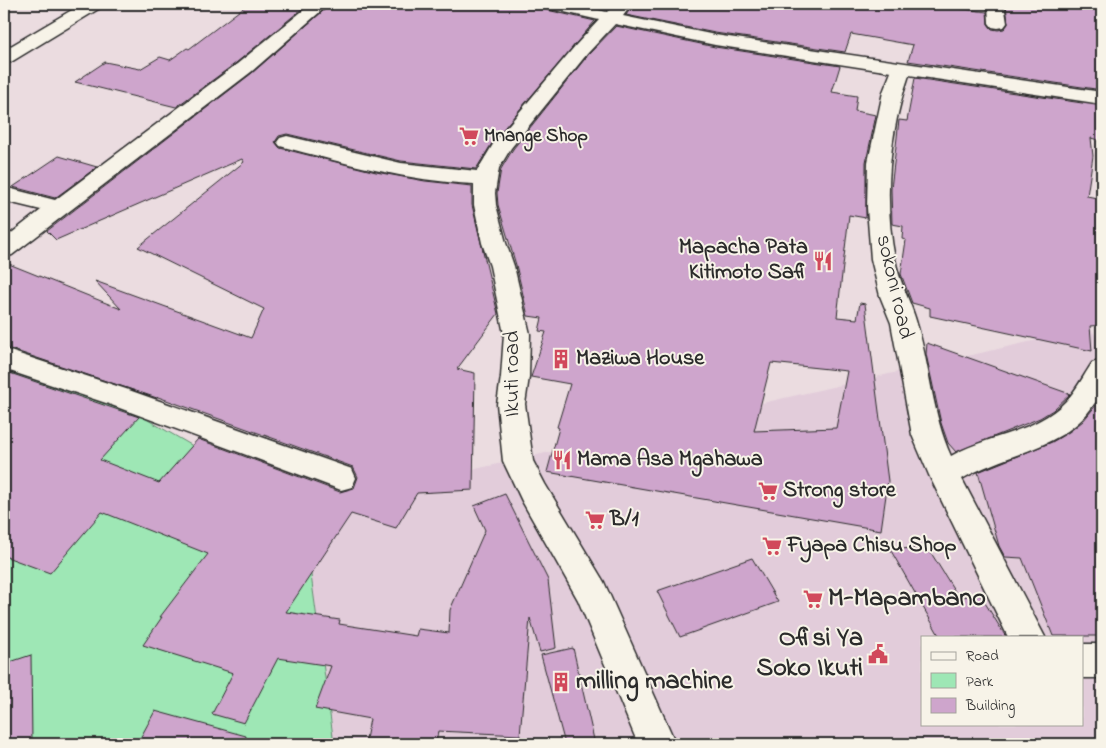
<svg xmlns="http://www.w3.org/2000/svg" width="1106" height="748" font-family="'Indie Flower',sans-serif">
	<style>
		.built { fill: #e2ccda; fill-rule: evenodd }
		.green { fill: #9ee7b5; stroke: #648970 }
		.building { fill: #cea5cc; stroke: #2b2b2b; fill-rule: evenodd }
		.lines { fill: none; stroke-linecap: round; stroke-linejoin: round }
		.minor-casing { stroke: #2b2b2b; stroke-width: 3 }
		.minor { fill: #f7f3e8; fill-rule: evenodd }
		.labels { text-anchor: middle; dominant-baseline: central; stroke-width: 4; stroke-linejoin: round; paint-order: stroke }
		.far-poi-label { font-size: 19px; font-weight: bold; fill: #2b2b2b; stroke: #f7f3e8; text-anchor: start }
		.poi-label { font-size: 22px; font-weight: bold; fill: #2b2b2b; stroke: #f7f3e8; text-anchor: start }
		.street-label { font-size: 22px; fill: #2b2b2b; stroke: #f7f3e8 }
		.near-poi-label { font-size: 26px; font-weight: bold; fill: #2b2b2b; stroke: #f7f3e8; text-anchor: start }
	</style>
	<rect width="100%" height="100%" fill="#ebdce0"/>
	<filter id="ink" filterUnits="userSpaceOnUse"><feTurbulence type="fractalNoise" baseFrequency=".02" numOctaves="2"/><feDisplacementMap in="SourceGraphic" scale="10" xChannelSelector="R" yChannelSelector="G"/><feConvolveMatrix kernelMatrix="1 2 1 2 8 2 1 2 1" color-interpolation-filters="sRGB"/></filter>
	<g filter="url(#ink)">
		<!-- built -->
		<path class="built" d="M 1089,328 L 1102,341 L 1102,744 L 334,744 L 302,509 ZM 922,637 L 1082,637 L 1082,724 L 922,724 Z"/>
		<!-- green -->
		<path class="green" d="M 4,337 L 302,509 L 334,744 L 4,744 Z"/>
		<!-- building -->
		<path class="building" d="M 248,4 L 308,4 L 236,63 L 176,107 L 75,82 L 105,62 L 140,69 L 160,57 L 170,60 L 187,48 L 189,49 Z
			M 331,4 L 543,4 L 547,10 L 595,21 L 494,140 L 476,169 L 401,161 L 287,134 L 279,136 L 275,142 L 280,148 L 376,172 L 425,181 L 472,186 L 472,205 L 498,314 L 457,369 L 475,373 L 473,490 L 417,493 L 396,528 L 351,514 L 286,612 L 340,620 L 339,624 L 416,636 L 418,629 L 449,633 L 450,610 L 485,530 L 474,506 L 505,494 L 548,580 L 556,648 L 540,652 L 530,618 L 520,735 L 438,731 L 436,744 L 365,744 L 370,719 L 315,709 L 331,666 L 278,658 L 244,723 L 212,714 L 233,673 L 143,645 L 162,617 L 160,617 L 208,554 L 102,512 L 50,573 L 4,556 L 4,371 L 139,417 L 100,460 L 159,483 L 198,439 L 340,492 L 354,488 L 358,477 L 353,467 L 158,397 L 157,398 L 4,347 L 4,262 L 121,309 L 95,281 L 251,338 L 264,309 L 138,247 L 244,162 L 242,159 L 56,240 L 47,231 L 252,73 Z
			M 634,4 L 948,4 L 948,7 L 987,12 L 988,24 L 992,29 L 998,30 L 1004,29 L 1008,24 L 1006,4 L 1102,4 L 1099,42 L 1102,90 L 908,61 L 913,45 L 851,34 L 845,52 L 715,33 L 626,15 Z
			M 616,26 L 715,47 L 840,66 L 832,92 L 857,96 L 855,111 L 876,115 L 866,162 L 866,218 L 849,215 L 837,317 L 857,319 L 860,303 L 865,304 L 888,481 L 881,530 L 547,472 L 559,428 L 557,427 L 570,384 L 531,377 L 546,332 L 539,331 L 542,318 L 528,316 L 516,265 L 498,205 L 497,193 L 501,169 L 513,149 L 588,55 ZM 771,363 L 847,371 L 836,428 L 754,431 Z
			M 915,78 L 1102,106 L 1102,141 L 1091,138 L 1093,156 L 1087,196 L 1102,199 L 1102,325 L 1090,326 L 1092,351 L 930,316 L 930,308 L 912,303 L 901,274 L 906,240 L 902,239 L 903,226 L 892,224 L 891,189 L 899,120 L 907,121 Z
			M 59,156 L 97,167 L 55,198 L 13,187 Z
			M 927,343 L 1070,394 L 1053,410 L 1040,418 L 956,452 L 948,443 L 941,423 L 926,354 Z
			M 1097,404 L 1102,406 L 1102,636 L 1053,636 L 1022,558 L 1005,557 L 999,546 L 978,472 L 1052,442 L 1069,432 L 1083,421 Z
			M 928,548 L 959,598 L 979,593 L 1006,637 L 940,637 L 890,549 Z
			M 752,558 L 778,602 L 680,637 L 657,591 Z
			M 573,648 L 595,744 L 565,744 L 541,655 Z
			M 31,655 L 32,744 L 4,744 L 4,664 Z
			M 155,711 L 246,736 L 245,744 L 137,744 Z"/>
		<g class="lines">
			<defs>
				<path id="minor" d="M 82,4 L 102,4 L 100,8 L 11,62 L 4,63 L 4,50 Z
					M 311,4 L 329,4 L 251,72 L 12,255 L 4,257 L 4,239 L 41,210 L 4,201 L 4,187 L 55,200 L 237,64 Z
					M 545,4 L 573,4 L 607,12 L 615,4 L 632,4 L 623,16 L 715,35 L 1102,92 L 1102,104 L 909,75 C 889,132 883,199 895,259 C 899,282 911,302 917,324 C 930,367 932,414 951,456 C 987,435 1036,433 1066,401 C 1076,391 1084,375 1092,363 L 1102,360 C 1102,370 1105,382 1102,391 C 1101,396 1097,401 1094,404 C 1066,449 1004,453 962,479 L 1045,637 L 1008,637 L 929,475 L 912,435 L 891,323 L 880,296 L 871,259 L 867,208 L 868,162 L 883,92 L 891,72 L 715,45 L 615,24 L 587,54 L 511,148 L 499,168 L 495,193 L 496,205 L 506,243 L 514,266 L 530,334 L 529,377 L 525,404 L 533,461 L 545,484 L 604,582 L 676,744 L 638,744 L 578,600 L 522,501 L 503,461 L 497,404 L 501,377 L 504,334 L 490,266 L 482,243 L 474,205 L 474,184 C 408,181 344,163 280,146 L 277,142 L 280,138 L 287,136 L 401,163 L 477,171 L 495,141 L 575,46 L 599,20 L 547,8 Z
					M 988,4 L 1004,4 L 1007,23 L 1004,27 L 998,28 L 992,27 L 989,23 Z
					M 4,349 L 126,389 L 352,469 L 356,478 L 352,487 L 341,490 L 106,403 L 4,369 Z
					M 1082,644 L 1102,644 L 1102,678 L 1082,678 Z"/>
			</defs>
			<!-- minor casing -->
			<use href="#minor" class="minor-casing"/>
			<!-- minor -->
			<use href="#minor" class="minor"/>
		</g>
	</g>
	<!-- icons -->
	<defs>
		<symbol id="supermarket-bare" viewBox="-9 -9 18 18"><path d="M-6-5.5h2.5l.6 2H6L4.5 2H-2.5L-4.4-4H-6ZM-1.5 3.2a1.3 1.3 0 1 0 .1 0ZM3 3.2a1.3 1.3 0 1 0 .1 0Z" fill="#d1495b" stroke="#f7f3e8" stroke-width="2.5" paint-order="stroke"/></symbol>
		<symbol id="restaurant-bare" viewBox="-9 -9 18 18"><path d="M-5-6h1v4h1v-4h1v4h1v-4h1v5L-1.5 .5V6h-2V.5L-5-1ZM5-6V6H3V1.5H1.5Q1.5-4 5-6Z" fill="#d1495b" stroke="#f7f3e8" stroke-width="2.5" paint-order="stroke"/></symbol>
		<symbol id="building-bare" viewBox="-9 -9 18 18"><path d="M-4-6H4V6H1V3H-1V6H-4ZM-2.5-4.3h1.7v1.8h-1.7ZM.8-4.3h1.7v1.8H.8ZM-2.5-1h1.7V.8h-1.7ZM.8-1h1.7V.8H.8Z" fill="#d1495b" stroke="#f7f3e8" stroke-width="2.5" paint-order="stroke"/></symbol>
		<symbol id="civic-bare" viewBox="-9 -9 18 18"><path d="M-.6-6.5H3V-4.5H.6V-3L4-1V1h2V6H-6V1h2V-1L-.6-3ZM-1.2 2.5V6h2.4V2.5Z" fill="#d1495b" stroke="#f7f3e8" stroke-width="2.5" paint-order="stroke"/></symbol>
	</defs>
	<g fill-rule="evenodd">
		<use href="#supermarket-bare" x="455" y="122" width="28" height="28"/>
		<use href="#restaurant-bare" x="809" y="247" width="28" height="28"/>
		<use href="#building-bare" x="547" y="345" width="28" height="28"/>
		<use href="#restaurant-bare" x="548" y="446" width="28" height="28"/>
		<use href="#supermarket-bare" x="754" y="477" width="28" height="28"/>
		<use href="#supermarket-bare" x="581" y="506" width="28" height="28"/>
		<use href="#supermarket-bare" x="758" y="532" width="28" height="28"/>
		<use href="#supermarket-bare" x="799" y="585" width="28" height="28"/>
		<use href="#civic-bare" x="864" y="640" width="28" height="28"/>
		<use href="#building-bare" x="547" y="668" width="28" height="28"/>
	</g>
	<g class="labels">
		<!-- far-poi labels -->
		<g class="far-poi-label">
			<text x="484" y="136">Mnange Shop</text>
		</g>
		<!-- poi labels -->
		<g class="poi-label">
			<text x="808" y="248" text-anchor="end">Mapacha Pata<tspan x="808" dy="25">Kitimoto Safi</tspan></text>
			<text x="576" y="359">Maziwa House</text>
			<text x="577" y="460">Mama Asa Mgahawa</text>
			<text x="783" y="491">Strong store</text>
			<text x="610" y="520">B/1</text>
			<text x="787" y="546">Fyapa Chisu Shop</text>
		</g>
		<!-- street labels -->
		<g class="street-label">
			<text transform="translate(894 287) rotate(77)">sokoni road</text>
			<text transform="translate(513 374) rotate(-90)">Ikuti road</text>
		</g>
		<!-- near-poi labels -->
		<g class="near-poi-label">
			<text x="828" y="599">M-Mapambano</text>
			<text x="863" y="639" text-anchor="end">Ofisi Ya<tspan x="863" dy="30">Soko Ikuti</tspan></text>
			<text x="576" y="682">milling machine</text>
		</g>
	</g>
	<!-- margin -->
	<rect width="1106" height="748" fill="none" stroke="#f7f3e8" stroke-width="20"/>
	<rect x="10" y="10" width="1086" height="728" fill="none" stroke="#2b2b2b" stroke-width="2" filter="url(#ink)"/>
	<!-- legend -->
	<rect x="921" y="636" width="162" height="90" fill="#f7f3e8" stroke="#a5a39c"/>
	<rect x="931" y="652" width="25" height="8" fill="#f7f3e8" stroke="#a5a39c"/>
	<text x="966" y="660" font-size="15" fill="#2b2b2b">Road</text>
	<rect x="931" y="673" width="25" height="15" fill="#9ee7b5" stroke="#a5a39c"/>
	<text x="966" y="686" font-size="15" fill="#2b2b2b">Park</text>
	<rect x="931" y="698" width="25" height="15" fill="#cea5cc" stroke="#a5a39c"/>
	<text x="966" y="710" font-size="15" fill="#2b2b2b">Building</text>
</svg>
